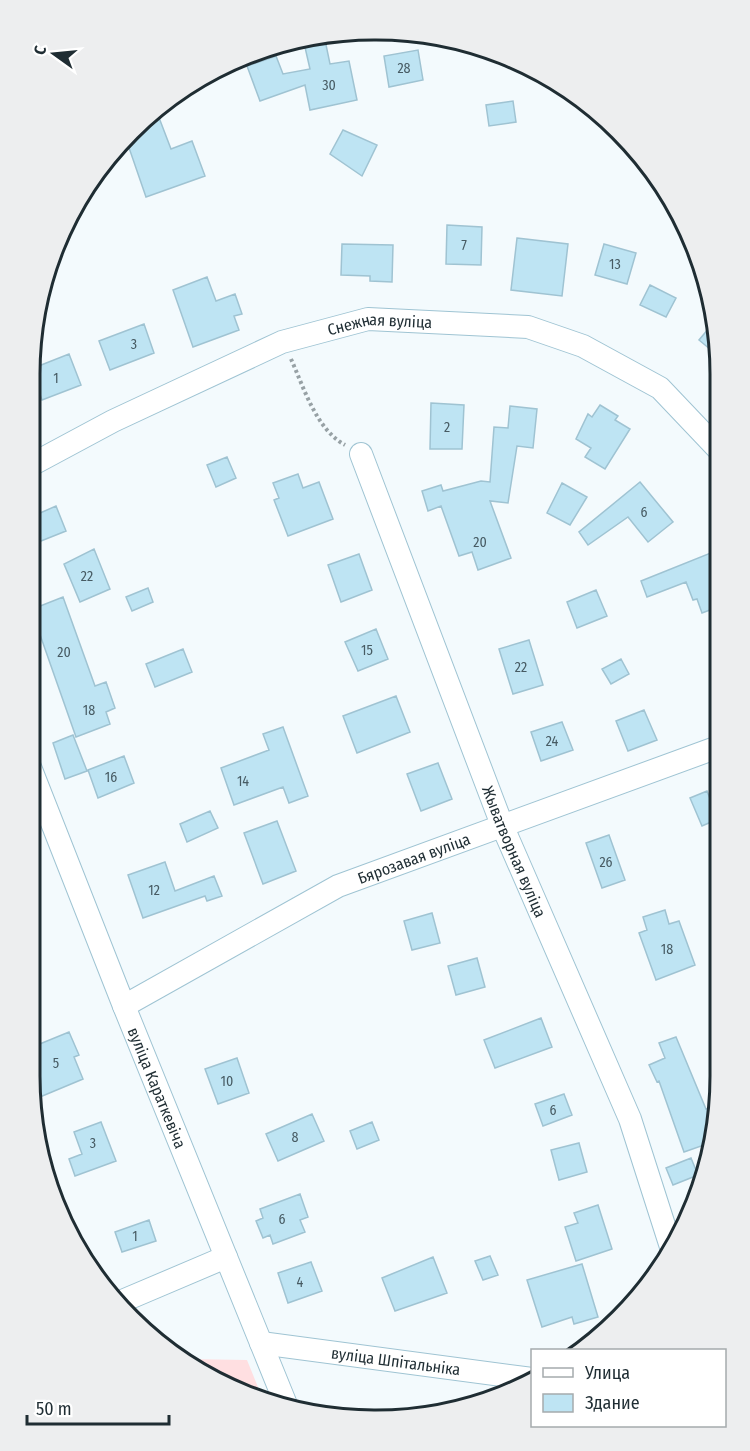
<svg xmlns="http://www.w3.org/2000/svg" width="750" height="1451" font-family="'Fira Sans Condensed',sans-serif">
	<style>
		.green { fill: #ffdfe1 }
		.building { fill: #bee4f3; stroke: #9fc3d2; stroke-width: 1.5 }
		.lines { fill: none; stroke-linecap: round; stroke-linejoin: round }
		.street-casing { stroke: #9fc4d3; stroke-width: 24 }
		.path { stroke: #97a1a5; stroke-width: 4; stroke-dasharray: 3 3; stroke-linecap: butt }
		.street { stroke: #fff; stroke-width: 22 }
		.labels { text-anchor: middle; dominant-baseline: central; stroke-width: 4.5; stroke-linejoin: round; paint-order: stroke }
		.number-label { font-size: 14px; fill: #475b63 }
		.street-label { font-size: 16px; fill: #1f2d33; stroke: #fff }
		.rim { fill: none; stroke: #1f2d33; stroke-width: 3 }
	</style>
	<rect width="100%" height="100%" fill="#f3fafd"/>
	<!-- green -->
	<path class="green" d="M 185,1359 L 247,1360 L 262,1397 L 202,1375 Z"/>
	<!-- building -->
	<path class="building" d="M 325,40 L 330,64 L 349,61 L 357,100 L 310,110 L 305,85 L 260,101 L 247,66 L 276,56 L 283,74 L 310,69 L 304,43 Z
		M 418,50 L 423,80 L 389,87 L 384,56 Z
		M 513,101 L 516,122 L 489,126 L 486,105 Z
		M 158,115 L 171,149 L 192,141 L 205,176 L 146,197 L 127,142 L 144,120 Z
		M 343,130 L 377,145 L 362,176 L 330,154 Z
		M 447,225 L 482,227 L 481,265 L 446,264 Z
		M 517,238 L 568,244 L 562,296 L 511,290 Z
		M 342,244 L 393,245 L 392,282 L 370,281 L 370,276 L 341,275 Z
		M 604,244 L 636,253 L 627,284 L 595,275 Z
		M 207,277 L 216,301 L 235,294 L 242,314 L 234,316 L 239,330 L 193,347 L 173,290 Z
		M 650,285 L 676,298 L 666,317 L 640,305 Z
		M 715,321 L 717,330 L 717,355 L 699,340 Z
		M 144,324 L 154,353 L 110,370 L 99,341 Z
		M 69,354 L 81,385 L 42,400 L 31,369 Z
		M 431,403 L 464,405 L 462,449 L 430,449 Z
		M 600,405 L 618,416 L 615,420 L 630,429 L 605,469 L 585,457 L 591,448 L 576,439 L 588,414 L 592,417 Z
		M 510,406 L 537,409 L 533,448 L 517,446 L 508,503 L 490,501 L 511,558 L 478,570 L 472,552 L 459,556 L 441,506 L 428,511 L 422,491 L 441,485 L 443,491 L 481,481 L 490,482 L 494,427 L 508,428 Z
		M 227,457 L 236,478 L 216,487 L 207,465 Z
		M 298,474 L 303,488 L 319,482 L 333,519 L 288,536 L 274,500 L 279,498 L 273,483 Z
		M 640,482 L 673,522 L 648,542 L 628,517 L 588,545 L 579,532 Z
		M 562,483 L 587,497 L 570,525 L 547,513 Z
		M 56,506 L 66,531 L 36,543 L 31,528 L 31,517 Z
		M 94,549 L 110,589 L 80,602 L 64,564 Z
		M 718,550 L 718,569 L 713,571 L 718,582 L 718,607 L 702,613 L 697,599 L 693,600 L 686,582 L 647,597 L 641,581 Z
		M 359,554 L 372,590 L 341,602 L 328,565 Z
		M 148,588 L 153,602 L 132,611 L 126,597 Z
		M 596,590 L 607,616 L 577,628 L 567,602 Z
		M 63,597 L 95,686 L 106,682 L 115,708 L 106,712 L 110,724 L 76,737 L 38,629 L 30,632 L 30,610 Z
		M 376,629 L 388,659 L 358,671 L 345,642 Z
		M 529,640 L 543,685 L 513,694 L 499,649 Z
		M 183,649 L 192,672 L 155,687 L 146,664 Z
		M 621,659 L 629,674 L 611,684 L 602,669 Z
		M 396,696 L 410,732 L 357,753 L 343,716 Z
		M 644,710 L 657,740 L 628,751 L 616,721 Z
		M 562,722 L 573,750 L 541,761 L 531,732 Z
		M 283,727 L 308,796 L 289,803 L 283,787 L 234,805 L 221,768 L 269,750 L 263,734 Z
		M 73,735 L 87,771 L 65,779 L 53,743 Z
		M 124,756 L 134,783 L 98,798 L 88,770 Z
		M 438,763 L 452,799 L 421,811 L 407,774 Z
		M 707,791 L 718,819 L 702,826 L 690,798 Z
		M 210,811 L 218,828 L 187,842 L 180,824 Z
		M 277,821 L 296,871 L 263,884 L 244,833 Z
		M 609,835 L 625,880 L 602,888 L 586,843 Z
		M 165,862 L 175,891 L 214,876 L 222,896 L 207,901 L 205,896 L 143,918 L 128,875 Z
		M 665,910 L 669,924 L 679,921 L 695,965 L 656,980 L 639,933 L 647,930 L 643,917 Z
		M 432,913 L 440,943 L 412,950 L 404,921 Z
		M 477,958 L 485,987 L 456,995 L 448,966 Z
		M 541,1018 L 552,1047 L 495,1068 L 484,1040 Z
		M 69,1032 L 79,1055 L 74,1057 L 83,1079 L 40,1097 L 30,1073 L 38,1070 L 30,1048 Z
		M 676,1037 L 706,1109 L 710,1108 L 714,1118 L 707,1144 L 684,1152 L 659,1081 L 657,1082 L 649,1065 L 665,1058 L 659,1043 Z
		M 237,1058 L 249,1093 L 218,1104 L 205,1069 Z
		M 564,1094 L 572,1115 L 543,1126 L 535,1104 Z
		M 312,1114 L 324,1141 L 278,1161 L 266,1134 Z
		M 101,1122 L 116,1161 L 75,1176 L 69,1159 L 82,1154 L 74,1132 Z
		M 372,1122 L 379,1140 L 357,1149 L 350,1131 Z
		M 579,1143 L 587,1172 L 559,1180 L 551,1150 Z
		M 691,1158 L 698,1175 L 673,1185 L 666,1168 Z
		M 300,1194 L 308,1217 L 300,1220 L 305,1232 L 273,1244 L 270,1235 L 263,1238 L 256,1221 L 263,1218 L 260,1209 Z
		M 598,1205 L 612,1249 L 576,1261 L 565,1227 L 578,1223 L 574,1213 Z
		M 149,1220 L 156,1241 L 122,1252 L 115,1232 Z
		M 490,1256 L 498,1275 L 483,1280 L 475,1261 Z
		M 433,1257 L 447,1293 L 395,1311 L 382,1278 Z
		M 311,1262 L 322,1291 L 288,1303 L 278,1273 Z
		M 582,1264 L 598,1317 L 574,1324 L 572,1317 L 542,1327 L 527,1280 Z"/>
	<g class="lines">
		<defs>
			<g id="street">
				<path id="s1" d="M 361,454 L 502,825 L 630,1119 L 671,1247"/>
				<path id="s2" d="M 31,465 L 113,421 L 282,342 L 368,319 L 528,327 L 583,346 L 660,388 L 717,448"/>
				<path id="s3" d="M 30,767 L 124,1006 L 287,1407"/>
				<path id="s4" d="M 124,1006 L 338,886 L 718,747"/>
				<path d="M 120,1302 L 226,1257"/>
				<path id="s5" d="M 261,1343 L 532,1379"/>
			</g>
		</defs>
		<!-- street casing -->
		<use href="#street" class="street-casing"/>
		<!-- path -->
		<path class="path" d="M 291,359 C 304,388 316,429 345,445"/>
		<!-- street -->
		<use href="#street" class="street"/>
	</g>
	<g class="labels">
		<!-- number labels -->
		<g class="number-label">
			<text x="404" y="68">28</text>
			<text x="329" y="85">30</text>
			<text x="464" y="245">7</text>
			<text x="615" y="264">13</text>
			<text x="134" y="344">3</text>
			<text x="56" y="378">1</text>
			<text x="447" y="427">2</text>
			<text x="644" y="512">6</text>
			<text x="480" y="542">20</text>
			<text x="87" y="576">22</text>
			<text x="367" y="650">15</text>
			<text x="64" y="652">20</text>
			<text x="521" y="667">22</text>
			<text x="89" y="710">18</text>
			<text x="552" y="741">24</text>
			<text x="111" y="777">16</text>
			<text x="243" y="781">14</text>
			<text x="606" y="862">26</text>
			<text x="154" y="890">12</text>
			<text x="667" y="949">18</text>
			<text x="56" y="1063">5</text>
			<text x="227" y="1081">10</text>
			<text x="553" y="1110">6</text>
			<text x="295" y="1137">8</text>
			<text x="93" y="1143">3</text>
			<text x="282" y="1219">6</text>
			<text x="135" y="1236">1</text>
			<text x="300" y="1282">4</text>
		</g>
		<!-- street labels -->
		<g class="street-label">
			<text stroke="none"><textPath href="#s2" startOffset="380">Снежная вуліца</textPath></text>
			<text stroke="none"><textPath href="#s1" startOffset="426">Жыватворная вуліца</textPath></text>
			<text stroke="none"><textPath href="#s4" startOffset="326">Бярозавая вуліца</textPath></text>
			<text stroke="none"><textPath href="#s3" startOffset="345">вуліца Караткевіча</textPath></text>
			<text stroke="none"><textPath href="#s5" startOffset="136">вуліца Шпітальніка</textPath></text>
		</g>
	</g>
	<!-- crop -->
	<path d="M0 0H750V1451H0ZM374 40H376A334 334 0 0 1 710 374V1076A334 334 0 0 1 376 1410H374A334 334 0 0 1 40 1076V374A334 334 0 0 1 374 40Z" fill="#edeeef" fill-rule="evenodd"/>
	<path class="rim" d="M374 40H376A334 334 0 0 1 710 374V1076A334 334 0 0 1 376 1410H374A334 334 0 0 1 40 1076V374A334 334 0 0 1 374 40Z"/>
	<!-- legend -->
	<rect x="531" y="1349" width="195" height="78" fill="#ffffff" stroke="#a5abad" stroke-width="1.5"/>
	<rect x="543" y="1368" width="30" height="9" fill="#ffffff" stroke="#a5abad" stroke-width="1.5"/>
	<text x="585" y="1379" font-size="18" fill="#1f2d33">Улица</text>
	<rect x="543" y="1394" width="30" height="18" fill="#bee4f3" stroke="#a5abad" stroke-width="1.5"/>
	<text x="585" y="1409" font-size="18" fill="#1f2d33">Здание</text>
	<!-- north arrow -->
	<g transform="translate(54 54) rotate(285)" stroke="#ffffff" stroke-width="4.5" paint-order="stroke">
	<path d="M0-4.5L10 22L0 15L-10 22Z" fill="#1f2d33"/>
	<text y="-9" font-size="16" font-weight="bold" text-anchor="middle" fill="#1f2d33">С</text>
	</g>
	<!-- scale -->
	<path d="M27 1415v9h142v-9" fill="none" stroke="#1f2d33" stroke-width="3"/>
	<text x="36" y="1415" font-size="18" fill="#1f2d33" stroke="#ffffff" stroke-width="4.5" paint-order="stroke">50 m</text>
</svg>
